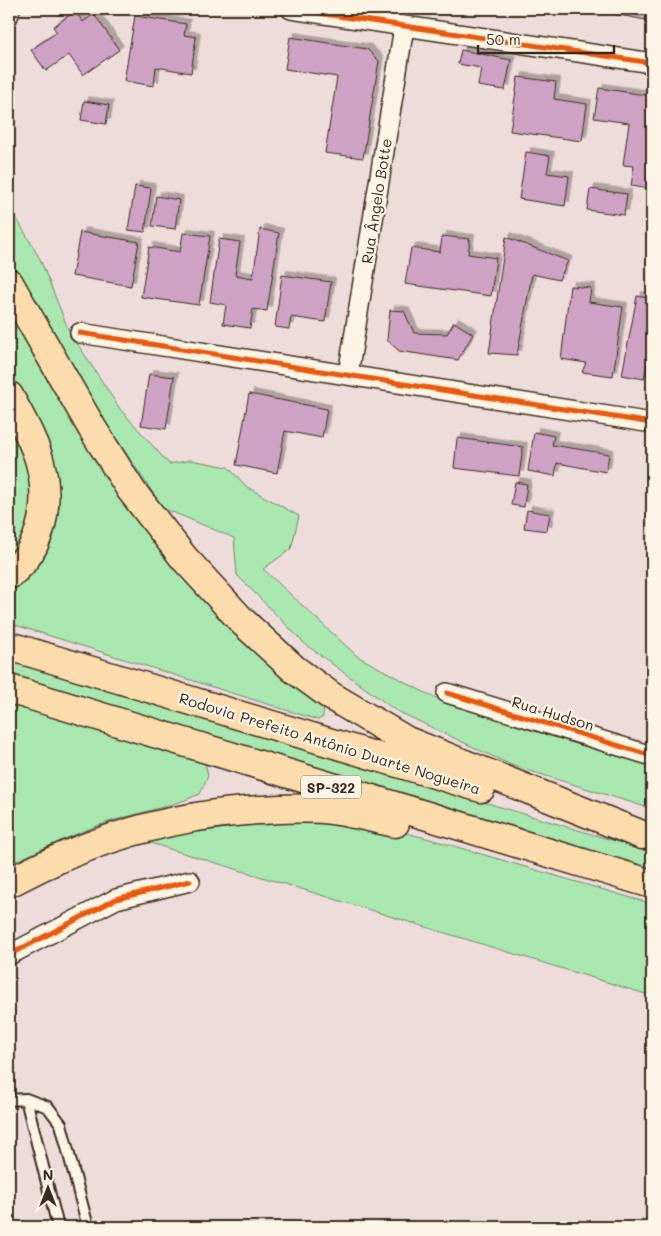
<svg xmlns="http://www.w3.org/2000/svg" width="661" height="1236" font-family="Mali,sans-serif">
	<style>
		.green { fill: #a8e8b0; stroke: #728967 }
		.building { fill: #cea2c5; stroke: #3b2a1e; filter: url(#shadow) }
		.lines { fill: none; stroke-linecap: round; stroke-linejoin: round }
		.service-casing { stroke: #3b2a1e; stroke-width: 14 }
		.minor-casing { stroke: #3b2a1e; stroke-width: 22 }
		.motorway-casing { stroke: #3b2a1e; stroke-width: 31 }
		.service { stroke: #fcf5e5; stroke-width: 10 }
		.minor { stroke: #fcf5e5; stroke-width: 19 }
		.motorway { stroke: #fcdcac; stroke-width: 28 }
		.cycleway-casing { stroke: #fcf5e5; stroke-width: 8 }
		.cycleway { stroke: #e8590c; stroke-width: 5 }
		.labels { text-anchor: middle; dominant-baseline: central; stroke-width: 4.5; stroke-linejoin: round; paint-order: stroke }
		.shield { fill: #fcf5e5; stroke: #75675a; stroke-width: 1 }
		.shield-label { font-size: 14px; font-weight: bold; fill: #3b2a1e }
		.street-label { font-size: 15px; fill: #3b2a1e; stroke: #fcf5e5 }
	</style>
	<defs>
		<filter id="shadow"><feDropShadow dx="4.5" dy="-4.5" stdDeviation="0" flood-color="#0004"/></filter>
	</defs>
	<rect width="100%" height="100%" fill="#eedcdb"/>
	<filter id="ink" filterUnits="userSpaceOnUse"><feTurbulence type="fractalNoise" baseFrequency=".02" numOctaves="2"/><feDisplacementMap in="SourceGraphic" scale="10" xChannelSelector="R" yChannelSelector="G"/><feConvolveMatrix kernelMatrix="1 2 1 2 8 2 1 2 1" color-interpolation-filters="sRGB"/></filter>
	<g filter="url(#ink)">
		<!-- green -->
		<path class="green" d="M 9,205 L 40,259 L 69,331 L 120,409 L 169,464 L 191,460 L 228,467 L 247,487 L 299,516 L 291,549 L 263,569 L 357,656 L 431,696 L 547,735 L 652,766 L 652,809 L 511,765 L 395,710 L 305,644 L 237,575 L 234,538 L 163,508 L 95,407 L 9,268 Z
			M 9,296 L 80,423 L 324,705 L 323,717 L 318,720 L 9,623 L 9,591 L 18,584 L 31,567 L 33,426 L 9,382 Z
			M 9,420 L 27,453 L 35,487 L 32,519 L 9,564 Z
			M 9,661 L 652,852 L 652,872 L 9,673 Z
			M 9,702 L 205,762 L 208,776 L 200,794 C 166,809 129,814 94,827 C 65,838 37,852 9,864 Z
			M 241,818 L 362,824 L 423,837 L 652,904 L 652,996 L 134,838 Z"/>
		<!-- building -->
		<path class="building" d="M 585,9 L 652,9 L 652,21 Z
			M 75,11 L 83,22 L 94,14 L 119,50 L 83,75 L 69,55 L 46,71 L 31,50 L 57,32 L 53,27 Z
			M 135,16 L 186,24 L 184,35 L 196,37 L 191,73 L 156,67 L 154,86 L 124,81 Z
			M 290,37 L 367,49 L 379,61 L 363,158 L 325,153 L 337,77 L 285,69 Z
			M 461,50 L 511,60 L 505,90 L 478,86 L 481,68 L 458,64 Z
			M 518,77 L 556,82 L 554,99 L 587,104 L 582,141 L 510,131 Z
			M 599,88 L 652,96 L 652,189 L 631,186 L 634,166 L 623,165 L 629,123 L 594,118 Z
			M 84,101 L 109,105 L 106,124 L 81,120 Z
			M 526,152 L 550,156 L 547,173 L 569,176 L 565,206 L 519,199 Z
			M 135,186 L 151,188 L 145,232 L 128,230 Z
			M 590,189 L 627,194 L 624,215 L 587,210 Z
			M 156,196 L 179,200 L 175,229 L 152,226 Z
			M 260,229 L 279,233 L 267,311 L 253,309 L 250,328 L 223,324 L 226,305 L 210,302 L 219,239 L 240,242 L 235,275 L 253,278 Z
			M 80,232 L 139,242 L 131,286 L 72,276 Z
			M 183,233 L 210,236 L 199,305 L 141,297 L 149,247 L 180,252 Z
			M 442,236 L 470,239 L 468,254 L 496,258 L 491,296 L 405,284 L 411,248 L 440,252 Z
			M 506,237 L 568,261 L 559,280 L 532,274 L 517,355 L 489,353 Z
			M 282,275 L 331,282 L 325,322 L 291,317 L 289,329 L 275,327 Z
			M 570,286 L 591,288 L 589,302 L 623,307 L 613,376 L 582,372 L 586,363 L 561,359 Z
			M 637,296 L 652,299 L 652,361 L 648,360 L 644,379 L 622,375 Z
			M 390,310 L 404,311 L 414,333 L 447,334 L 454,322 L 473,334 L 458,360 L 399,351 L 387,340 Z
			M 149,374 L 174,377 L 166,429 L 141,425 Z
			M 249,394 L 327,409 L 322,438 L 285,431 L 277,473 L 236,465 Z
			M 534,432 L 554,436 L 552,445 L 609,454 L 606,472 L 557,463 L 555,476 L 528,471 Z
			M 457,438 L 523,447 L 519,476 L 454,468 Z
			M 515,482 L 527,484 L 524,507 L 511,505 Z
			M 527,510 L 550,514 L 547,531 L 524,528 Z"/>
		<g class="lines">
			<defs>
				<path id="service" d="M 26,1099 L 58,1227
					M 9,1100 L 26,1099 L 48,1107 L 61,1124 L 88,1227"/>
				<path id="minor" d="M 291,9 L 652,63
					M 9,14 L 10,9
					M 80,333 L 652,423
					M 348,375 L 404,27
					M 447,693 L 652,756
					M 9,955 L 116,899 L 190,881"/>
				<path id="motorway" d="M 9,283 L 92,428 L 131,490 L 184,558 L 243,622 L 294,669 L 331,696 L 407,741 L 642,835
					M 9,396 C 20,416 32,437 39,459 C 51,500 44,548 9,575
					M 9,646 L 481,788
					M 9,689 L 652,884
					M 9,883 C 88,840 169,815 259,810 C 283,809 308,807 332,810 C 353,813 374,818 395,823"/>
			</defs>
			<!-- service casing -->
			<use href="#service" class="service-casing"/>
			<!-- minor casing -->
			<use href="#minor" class="minor-casing"/>
			<!-- motorway casing -->
			<use href="#motorway" class="motorway-casing"/>
			<!-- service -->
			<use href="#service" class="service"/>
			<!-- minor -->
			<use href="#minor" class="minor"/>
			<!-- motorway -->
			<use href="#motorway" class="motorway"/>
			<defs>
				<path id="cycleway" d="M 291,9 L 652,63
					M 80,333 L 652,423
					M 447,693 L 652,756
					M 9,955 L 116,899 L 190,881"/>
			</defs>
			<!-- cycleway casing -->
			<use href="#cycleway" class="cycleway-casing"/>
			<!-- cycleway -->
			<use href="#cycleway" class="cycleway"/>
		</g>
	</g>
	<g class="labels">
		<!-- shield labels -->
		<rect class="shield" x="301" y="775.5" width="60" height="23" rx="4"/>
		<g class="shield-label">
			<text x="331" y="787">SP-322</text>
		</g>
		<!-- street labels -->
		<g class="street-label">
			<text transform="translate(376 201) rotate(-81)">Rua Ângelo Botte</text>
			<text transform="translate(553 713) rotate(17)">Rua Hudson</text>
			<text transform="translate(330 743) rotate(17)">Rodovia Prefeito Antônio Duarte Nogueira</text>
		</g>
	</g>
	<!-- margin -->
	<rect width="661" height="1236" fill="none" stroke="#fcf5e5" stroke-width="30"/>
	<rect x="15" y="15" width="631" height="1206" fill="none" stroke="#3b2a1e" stroke-width="2" filter="url(#ink)"/>
	<!-- north arrow -->
	<g transform="translate(48 1188)" stroke="#fcf5e5" stroke-width="4" paint-order="stroke">
	<path d="M0-4L9 19L0 12L-9 19Z" fill="#3b2a1e"/>
	<text y="-8" font-size="14" font-weight="bold" text-anchor="middle" fill="#3b2a1e">N</text>
	</g>
	<!-- scale -->
	<path d="M478 45v8h136v-8" fill="none" stroke="#3b2a1e" stroke-width="2.5"/>
	<text x="486" y="45" font-size="15" fill="#3b2a1e" stroke="#fcf5e5" stroke-width="4" paint-order="stroke">50 m</text>
</svg>
